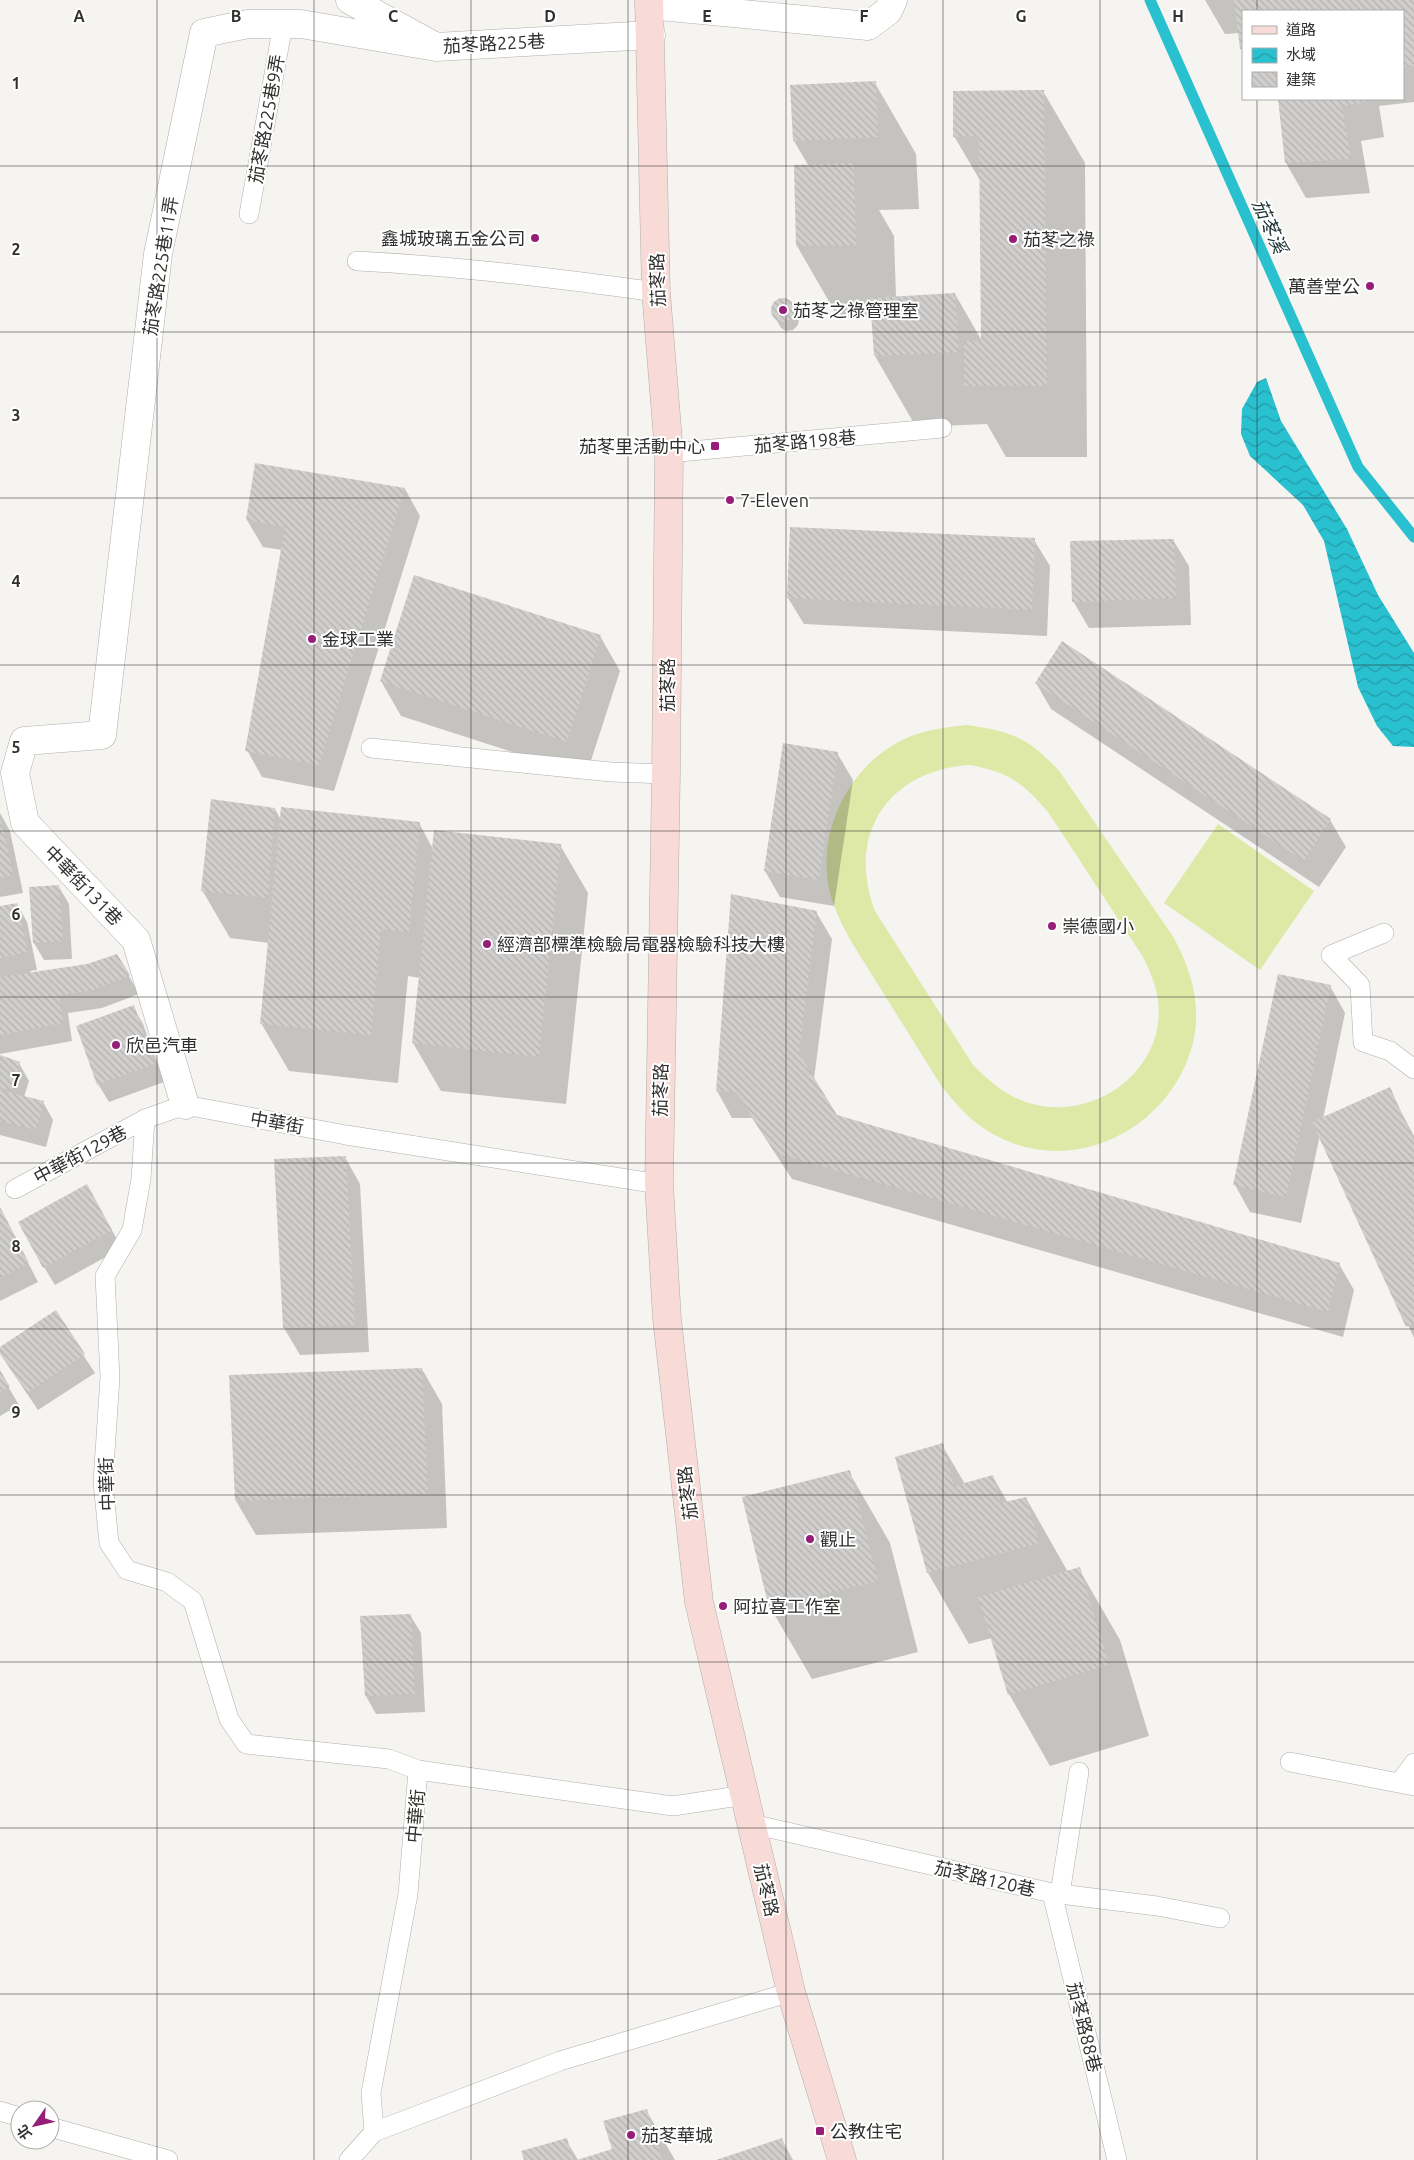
<svg xmlns="http://www.w3.org/2000/svg" width="1414" height="2160" font-family="Ubuntu,'Noto Sans TC',sans-serif">
	<style>
		.pitch { fill: #dee8a7; fill-rule: evenodd }
		.water { fill: url(#water-waves) }
		.shadow { fill: #0003 }
		.lines { fill: none; stroke-linecap: round; stroke-linejoin: round }
		.stream { stroke: #29c0cf; stroke-width: 11 }
		.building { fill: url(#building-back-hatch) }
		.lane-casing { stroke: #b0aeac; stroke-width: 20 }
		.street-casing { stroke: #b0aeac; stroke-width: 29 }
		.secondary-casing { stroke: #b0aeac; stroke-width: 29 }
		.lane { stroke: #fff; stroke-width: 19 }
		.street { stroke: #fff; stroke-width: 28 }
		.secondary { stroke: #f8dad6; stroke-width: 28 }
		.grid { fill: none; stroke: #31302f; stroke-width: 1; stroke-opacity: 0.55 }
		.poi-dot { fill: #971e78; stroke: #fff; stroke-width: 2 }
		.labels { text-anchor: middle; dominant-baseline: central; stroke-width: 4; stroke-linejoin: round; paint-order: stroke }
		.street-label { font-size: 18px; fill: #31302f; stroke: #fff }
		.poi-label { font-size: 18px; fill: #31302f; stroke: #fff; text-anchor: start }
		.water-label { font-size: 19px; font-style: italic; fill: #1a3134; stroke: #fff }
		.grid-label { font-size: 16px; text-anchor: middle; font-weight: bold; fill: #31302f; stroke: #fff; stroke-width: 4; stroke-linejoin: round; paint-order: stroke }
	</style>
	<defs>
		<pattern id="water-waves" width="16" height="10" patternUnits="userSpaceOnUse" patternTransform="scale(1.25)"><rect width="16" height="10" fill="#29c0cf"/><path d="M0 5q4-4 8 0t8 0" fill="none" stroke="#249ca8"/></pattern>
		<pattern id="building-back-hatch" width="6" height="6" patternUnits="userSpaceOnUse" patternTransform="scale(1.25)"><rect width="6" height="6" fill="#d1cfcd"/><path d="M-1 5l2 2M0 0l6 6M5-1l2 2" fill="none" stroke="#b4b2b0"/></pattern>
	</defs>
	<rect width="100%" height="100%" fill="#f6f4f1"/>
	<!-- pitch -->
	<path class="pitch" d="M 967,725 C 1013,732 1028,737 1060,772 L 1174,938 C 1191,970 1202,1006 1193,1043 C 1169,1136 1059,1184 979,1125 C 965,1115 954,1101 942,1087 L 849,938 C 841,922 833,907 829,889 C 816,826 854,757 914,735 C 931,729 949,727 967,725 ZM 969,765 C 1006,771 1023,782 1048,812 L 1143,957 C 1150,971 1156,985 1158,1000 C 1167,1069 1096,1121 1033,1104 C 1008,1098 990,1082 973,1065 L 875,911 C 846,834 888,771 969,765 Z
		M 1218,824 L 1314,891 L 1260,970 L 1164,903 Z"/>
	<!-- water -->
	<path class="water" d="M 1266,378 L 1281,421 L 1347,529 L 1378,595 L 1414,653 L 1414,747 L 1393,746 L 1377,726 L 1358,687 L 1324,541 L 1303,505 L 1250,456 L 1241,434 L 1242,409 L 1257,382 Z"/>
	<!-- shadow -->
	<path class="shadow" d="M 1205,0 L 1414,0 L 1414,102 L 1379,106 L 1384,137 L 1361,141 L 1370,193 L 1306,198 L 1286,163 L 1279,99 L 1403,99 L 1403,11 L 1243,11 L 1243,51 L 1240,33 L 1225,34 Z
		M 875,83 L 916,154 L 919,209 L 879,210 L 894,236 L 896,297 L 955,294 L 982,341 L 981,182 L 954,136 L 1043,91 L 1085,163 L 1087,457 L 1006,457 L 987,424 L 916,427 L 875,356 L 872,317 L 838,317 L 797,246 L 795,166 L 808,165 L 794,141 Z
		M 784,300 L 790,303 L 799,318 L 798,325 L 793,330 L 786,331 L 781,328 L 772,312 L 773,305 L 778,301 Z
		M 256,465 L 405,489 L 420,516 L 334,791 L 262,777 L 247,750 L 282,550 L 263,547 L 247,520 Z
		M 1034,540 L 1050,566 L 1047,636 L 804,624 L 788,598 Z
		M 1173,540 L 1189,566 L 1191,625 L 1089,628 L 1073,601 Z
		M 600,636 L 620,671 L 586,776 L 401,716 L 381,681 Z
		M 1036,683 L 1330,820 L 1346,847 L 1319,887 L 1051,709 Z
		M 837,753 L 853,780 L 834,906 L 780,897 L 765,871 Z
		M 275,809 L 281,820 L 419,823 L 433,849 L 560,845 L 588,893 L 566,1104 L 441,1091 L 413,1043 L 420,978 L 408,976 L 398,1083 L 289,1071 L 261,1023 L 269,943 L 230,938 L 202,890 Z
		M 0,813 L 10,831 L 23,893 L 0,897 Z
		M 59,887 L 69,904 L 72,959 L 44,960 L 34,943 Z
		M 732,896 L 816,912 L 832,939 L 814,1079 L 837,1116 L 1339,1264 L 1354,1290 L 1343,1337 L 792,1179 L 752,1118 L 732,1118 L 717,1091 Z
		M 17,904 L 27,922 L 37,970 L 30,971 L 31,973 L 87,965 L 117,955 L 139,994 L 102,1008 L 68,1013 L 72,1041 L 0,1054 L 0,907 Z
		M 1330,986 L 1345,1013 L 1323,1119 L 1389,1089 L 1414,1136 L 1414,1338 L 1320,1135 L 1301,1223 L 1250,1212 L 1235,1185 Z
		M 133,1007 L 143,1024 L 164,1082 L 109,1102 L 98,1084 Z
		M 0,1057 L 19,1063 L 29,1081 L 24,1097 L 43,1102 L 53,1120 L 46,1147 L 0,1135 Z
		M 345,1157 L 360,1184 L 369,1352 L 300,1355 L 284,1328 L 276,1160 Z
		M 97,1204 L 122,1248 L 55,1285 L 44,1267 Z
		M 0,1208 L 38,1282 L 0,1301 Z
		M 55,1312 L 95,1373 L 38,1410 L 9,1367 L 0,1348 Z
		M 422,1369 L 442,1404 L 447,1528 L 256,1535 L 236,1501 Z
		M 0,1373 L 19,1405 L 0,1416 Z
		M 942,1445 L 965,1484 L 993,1477 L 1008,1503 L 1026,1498 L 1068,1572 L 1079,1569 L 1120,1640 L 1149,1736 L 1050,1766 L 1009,1694 L 992,1638 L 969,1644 L 928,1573 L 896,1458 Z
		M 849,1472 L 890,1543 L 918,1652 L 812,1679 L 770,1607 Z
		M 410,1615 L 421,1633 L 425,1712 L 376,1714 L 366,1696 L 362,1617 Z
		M 646,2110 L 675,2160 L 579,2160 L 613,2150 Z
		M 566,2140 L 578,2160 L 525,2160 Z
		M 782,2140 L 793,2160 L 718,2160 Z"/>
	<g class="lines">
		<!-- stream -->
		<path class="stream" d="M 1150,0 L 1358,467 L 1414,537"/>
	</g>
	<!-- building -->
	<path class="building" d="M 1234,0 L 1414,0 L 1414,66 L 1403,67 L 1403,11 L 1243,11 L 1243,49 L 1240,49 Z
		M 876,81 L 878,137 L 793,141 L 790,85 Z
		M 1044,90 L 1047,386 L 964,386 L 964,341 L 981,341 L 979,136 L 953,137 L 953,91 Z
		M 1278,99 L 1364,99 L 1365,103 L 1342,106 L 1351,159 L 1285,163 Z
		M 854,163 L 856,245 L 796,246 L 794,165 Z
		M 955,293 L 959,352 L 874,356 L 870,298 Z
		M771 310a12 12 0 1 1 24 0a12 12 0 1 1-24 0Z
		M 255,463 L 405,488 L 319,765 L 245,751 L 285,527 L 246,520 Z
		M 790,527 L 1035,538 L 1032,610 L 787,598 Z
		M 1174,539 L 1176,598 L 1072,602 L 1070,541 Z
		M 414,575 L 601,635 L 567,742 L 380,681 Z
		M 1062,641 L 1331,819 L 1304,861 L 1035,683 Z
		M 783,743 L 838,752 L 819,880 L 764,871 Z
		M 211,799 L 275,808 L 268,898 L 201,891 Z
		M 281,807 L 420,822 L 409,932 L 381,929 L 371,1035 L 260,1024 Z
		M 0,813 L 13,875 L 0,878 Z
		M 434,830 L 561,844 L 539,1057 L 412,1043 Z
		M 59,885 L 63,941 L 33,943 L 29,887 Z
		M 731,894 L 817,911 L 799,1053 L 837,1115 L 1340,1263 L 1328,1312 L 775,1153 L 736,1092 L 716,1091 Z
		M 17,903 L 28,952 L 0,958 L 0,906 Z
		M 117,954 L 130,975 L 91,991 L 59,995 L 63,1023 L 0,1035 L 0,977 L 87,964 Z
		M 1278,974 L 1331,985 L 1286,1197 L 1233,1185 Z
		M 134,1005 L 155,1064 L 97,1085 L 76,1026 Z
		M 0,1055 L 20,1062 L 11,1091 L 0,1087 Z
		M 1390,1087 L 1414,1141 L 1414,1323 L 1406,1327 L 1312,1122 Z
		M 0,1090 L 44,1101 L 36,1130 L 0,1121 Z
		M 346,1156 L 355,1325 L 283,1328 L 274,1159 Z
		M 87,1184 L 112,1230 L 43,1268 L 18,1222 Z
		M 0,1207 L 29,1263 L 0,1278 Z
		M 56,1310 L 85,1354 L 27,1393 L 0,1354 L 0,1347 Z
		M 422,1368 L 428,1494 L 235,1501 L 229,1375 Z
		M 0,1370 L 10,1387 L 0,1392 Z
		M 943,1443 L 954,1486 L 993,1475 L 1001,1503 L 1026,1497 L 1039,1543 L 927,1573 L 895,1457 Z
		M 850,1470 L 878,1581 L 769,1608 L 742,1497 Z
		M 1080,1567 L 1109,1665 L 1008,1695 L 978,1597 Z
		M 411,1614 L 415,1694 L 365,1696 L 360,1616 Z
		M 647,2109 L 662,2160 L 577,2160 L 612,2149 L 603,2121 Z
		M 567,2138 L 573,2160 L 524,2160 L 521,2151 Z
		M 782,2138 L 789,2160 L 716,2160 Z"/>
	<g class="lines">
		<defs>
			<path id="lane" d="M 249,214 L 283,24
				M 357,261 C 457,266 557,278 656,292
				M 669,453 L 942,428
				M 371,748 L 611,772 L 666,774
				M 1384,933 L 1331,955 L 1360,985 L 1363,1042 L 1390,1051 L 1414,1069
				M 15,1189 L 145,1119
				M 1290,1762 L 1414,1786
				M 418,1770 L 673,1806 L 745,1795
				M 1400,1782 L 1414,1763
				M 752,1824 L 1052,1893 L 1157,1906 L 1220,1918
				M 1052,1893 L 1117,2160
				M 1060,1894 L 1079,1772
				M 0,2111 L 20,2117
				M 50,2127 L 168,2160
				M 374,2132 L 560,2061 L 791,1992
				M 349,2160 L 374,2132 L 371,2093 L 408,1894 L 418,1770 L 389,1759 L 246,1744 L 229,1719 L 193,1601 L 167,1582 L 127,1570 L 109,1543 L 103,1482 L 110,1377 L 105,1276 L 132,1230 L 141,1179 L 145,1119 L 185,1105 L 346,1135 L 659,1184"/>
			<path id="street" d="M 350,0 L 436,47 L 651,35
				M 649,5 L 868,26 L 888,11 L 893,0
				M 185,1105 L 136,940 L 25,823 L 15,773 L 24,741 L 102,735 L 158,254 L 204,33 L 248,24 L 301,24 L 436,47"/>
			<path id="secondary" d="M 649,0 L 656,292 L 669,453 L 666,774 L 659,1184 L 667,1319 L 699,1602 L 791,1992 L 842,2160"/>
		</defs>
		<!-- lane casing -->
		<use href="#lane" class="lane-casing"/>
		<!-- street casing -->
		<use href="#street" class="street-casing"/>
		<!-- secondary casing -->
		<use href="#secondary" class="secondary-casing"/>
		<!-- lane -->
		<use href="#lane" class="lane"/>
		<!-- street -->
		<use href="#street" class="street"/>
		<!-- secondary -->
		<use href="#secondary" class="secondary"/>
	</g>
	<!-- grid -->
	<path class="grid" d="M 157,0 L 157,2160M 314,0 L 314,2160M 471,0 L 471,2160M 628,0 L 628,2160M 786,0 L 786,2160M 943,0 L 943,2160M 1100,0 L 1100,2160M 1257,0 L 1257,11M 1257,99 L 1257,2160M 0,166 L 1414,166M 0,332 L 1414,332M 0,498 L 1414,498M 0,665 L 1414,665M 0,831 L 1414,831M 0,997 L 1414,997M 0,1163 L 1414,1163M 0,1329 L 1414,1329M 0,1495 L 1414,1495M 0,1662 L 1414,1662M 0,1828 L 1414,1828M 0,1994 L 1414,1994"/>
	<!-- markers -->
	<g class="poi-dot">
		<circle cx="535" cy="238" r="5"/>
		<circle cx="1013" cy="239" r="5"/>
		<circle cx="1370" cy="286" r="5"/>
		<circle cx="783" cy="310" r="5"/>
		<rect x="710" y="441" width="10" height="10" rx="2.5"/>
		<circle cx="730" cy="500" r="5"/>
		<circle cx="312" cy="639" r="5"/>
		<circle cx="1052" cy="926" r="5"/>
		<circle cx="487" cy="944" r="5"/>
		<circle cx="116" cy="1045" r="5"/>
		<circle cx="810" cy="1539" r="5"/>
		<circle cx="723" cy="1606" r="5"/>
		<rect x="815" y="2126" width="10" height="10" rx="2.5"/>
		<circle cx="631" cy="2135" r="5"/>
	</g>
	<g class="labels">
		<!-- street labels -->
		<g class="street-label">
			<text transform="translate(494 43) rotate(-3)">茄苳路225巷</text>
			<text transform="translate(266 119) rotate(-80)">茄苳路225巷9弄</text>
			<text transform="translate(160 266) rotate(-81)">茄苳路225巷11弄</text>
			<text transform="translate(657 280) rotate(-92)">茄苳路</text>
			<text transform="translate(805 441) rotate(-5)">茄苳路198巷</text>
			<text transform="translate(667 685) rotate(-90)">茄苳路</text>
			<text transform="translate(84 885) rotate(46)">中華街131巷</text>
			<text transform="translate(660 1090) rotate(-89)">茄苳路</text>
			<text transform="translate(277 1122) rotate(10)">中華街</text>
			<text transform="translate(80 1154) rotate(-28)">中華街129巷</text>
			<text transform="translate(106 1484) rotate(-92)">中華街</text>
			<text transform="translate(687 1493) rotate(-97)">茄苳路</text>
			<text transform="translate(415 1816) rotate(-85)">中華街</text>
			<text transform="translate(985 1878) rotate(13)">茄苳路120巷</text>
			<text transform="translate(767 1890) rotate(77)">茄苳路</text>
			<text transform="translate(1085 2027) rotate(76)">茄苳路88巷</text>
		</g>
		<!-- poi labels -->
		<g class="poi-label">
			<text x="525" y="238" text-anchor="end">鑫城玻璃五金公司</text>
			<text x="1023" y="239">茄苳之祿</text>
			<text x="1360" y="286" text-anchor="end">萬善堂公</text>
			<text x="793" y="310">茄苳之祿管理室</text>
			<text x="705" y="446" text-anchor="end">茄苳里活動中心</text>
			<text x="740" y="500">7-Eleven</text>
			<text x="322" y="639">金球工業</text>
			<text x="1062" y="926">崇德國小</text>
			<text x="497" y="944">經濟部標準檢驗局電器檢驗科技大樓</text>
			<text x="126" y="1045">欣邑汽車</text>
			<text x="820" y="1539">觀止</text>
			<text x="733" y="1606">阿拉喜工作室</text>
			<text x="830" y="2131">公教住宅</text>
			<text x="641" y="2135">茄苳華城</text>
		</g>
		<!-- water labels -->
		<g class="water-label">
			<text transform="translate(1270 226) rotate(66)">茄苳溪</text>
		</g>
	</g>
	<g class="grid-label">
		<text x="79" y="22">A</text>
		<text x="236" y="22">B</text>
		<text x="393" y="22">C</text>
		<text x="550" y="22">D</text>
		<text x="707" y="22">E</text>
		<text x="864" y="22">F</text>
		<text x="1021" y="22">G</text>
		<text x="1178" y="22">H</text>
		<text x="16" y="89">1</text>
		<text x="16" y="255">2</text>
		<text x="16" y="421">3</text>
		<text x="16" y="587">4</text>
		<text x="16" y="753">5</text>
		<text x="16" y="920">6</text>
		<text x="16" y="1086">7</text>
		<text x="16" y="1252">8</text>
		<text x="16" y="1418">9</text>
	</g>
	<!-- legend -->
	<rect x="1242" y="10" width="162" height="90" fill="#ffffff" stroke="#adacac"/>
	<rect x="1252" y="26" width="25" height="8" fill="#f8dad6" stroke="#adacac"/>
	<text x="1286" y="35" font-size="15" fill="#31302f">道路</text>
	<rect x="1252" y="48" width="25" height="15" fill="url(#water-waves)" stroke="#adacac"/>
	<text x="1286" y="60" font-size="15" fill="#31302f">水域</text>
	<rect x="1252" y="72" width="25" height="15" fill="url(#building-back-hatch)" stroke="#adacac"/>
	<text x="1286" y="85" font-size="15" fill="#31302f">建築</text>
	<!-- north arrow -->
	<g transform="translate(35 2125) rotate(236)"><circle r="24" fill="#ffffff" stroke="#adacac"/>
	<path d="M0-4L9 19L0 12L-9 19Z" fill="#971e78"/>
	<text y="-8" font-size="14" font-weight="bold" text-anchor="middle" fill="#31302f">北</text>
	</g>
</svg>
